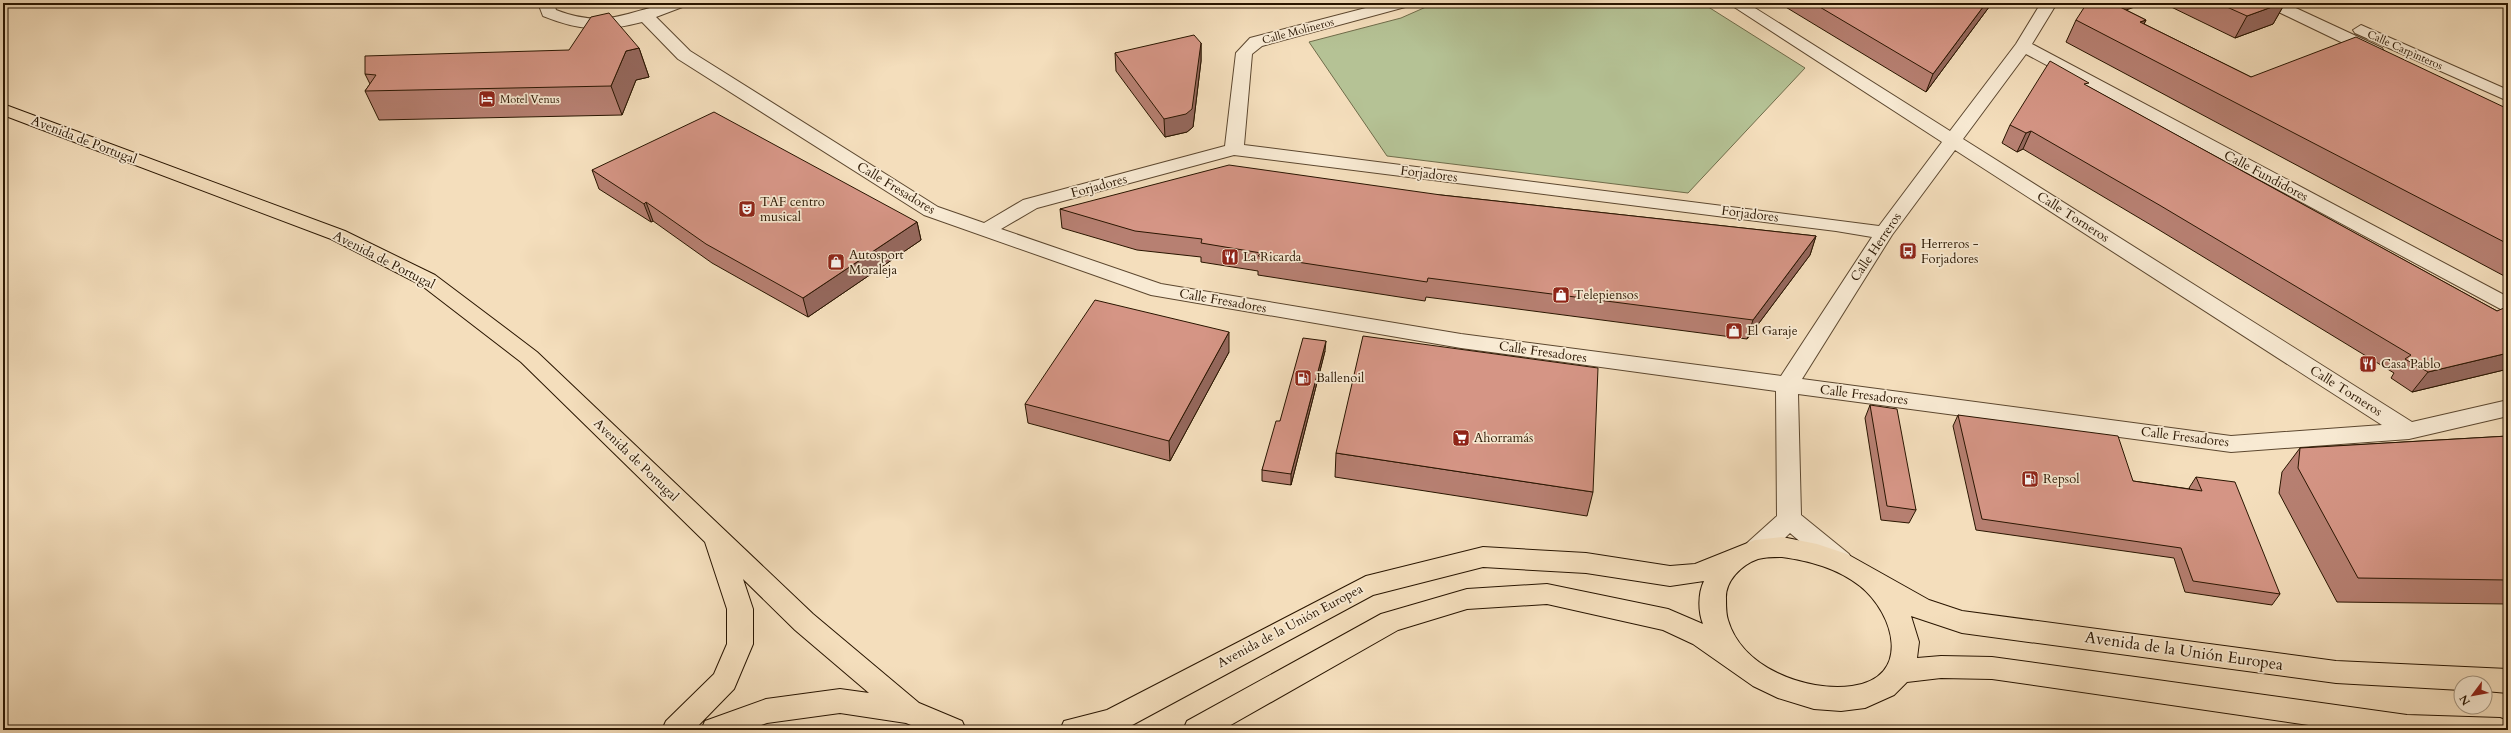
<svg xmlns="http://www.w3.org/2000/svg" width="2511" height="733" font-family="Cardo,serif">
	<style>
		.green { fill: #b5c295; stroke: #6f6c4a }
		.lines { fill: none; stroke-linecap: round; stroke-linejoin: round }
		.minor-casing { stroke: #5c472f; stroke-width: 2 }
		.primary-casing { stroke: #291500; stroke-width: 2 }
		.minor { fill: #f8ead3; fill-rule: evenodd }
		.primary { fill: #f4debc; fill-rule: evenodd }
		.wall { fill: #b78072; stroke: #291500 }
		.shaded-wall { fill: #95685d; stroke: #291500 }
		.building { fill: #d59585; stroke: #291500 }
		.labels { text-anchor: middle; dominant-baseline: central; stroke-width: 3.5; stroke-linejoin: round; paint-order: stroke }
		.far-street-label { font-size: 11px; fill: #291500; stroke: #f8ead3 }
		.far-poi-label { font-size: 11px; fill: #291500; stroke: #f8ead3; text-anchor: start }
		.street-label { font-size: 13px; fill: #291500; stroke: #f8ead3 }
		.poi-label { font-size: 13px; fill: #291500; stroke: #f8ead3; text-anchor: start }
		.near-street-label { font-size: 16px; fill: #291500; stroke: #f8ead3 }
	</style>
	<rect width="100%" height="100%" fill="#f4debc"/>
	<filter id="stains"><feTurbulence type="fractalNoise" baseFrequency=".005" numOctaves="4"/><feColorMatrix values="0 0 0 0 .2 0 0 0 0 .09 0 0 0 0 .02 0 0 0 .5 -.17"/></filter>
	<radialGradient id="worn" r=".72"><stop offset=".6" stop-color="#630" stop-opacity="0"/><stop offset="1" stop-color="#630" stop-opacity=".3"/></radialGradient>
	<!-- green -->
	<path class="green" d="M 1435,3 L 1702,3 L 1805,68 L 1688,193 L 1387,156 L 1309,42 L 1401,18 Z"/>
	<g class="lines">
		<defs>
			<path id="minor" d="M 538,3 L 554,3 L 556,10 C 615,33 634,3 687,3 L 685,6 L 656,17 L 690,51 L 938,207 L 984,223 L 1023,200 L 1225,146 L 1236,53 L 1250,38 L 1385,3 L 1411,3 L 1409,6 L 1262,46 L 1252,54 L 1244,145 L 1879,226 L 1942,142 L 1728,3 L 1747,3 L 1950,131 L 2016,44 L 2041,3 L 2057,3 L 2032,44 L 2508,297 L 2508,313 L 2026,54 L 1963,139 L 2412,422 L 2508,400 L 2508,416 L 2409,439 L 2231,452 L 1798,394 L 1801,515 L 1849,554 L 1853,561 L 1849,568 L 1840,571 L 1831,568 L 1790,533 C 1777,545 1766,563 1747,557 L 1743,550 L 1747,543 L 1777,516 L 1776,391 L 1461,348 L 1151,295 L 924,215 L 678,59 L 642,22 C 604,32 580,31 543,16 ZM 1955,150 L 2382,425 L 2231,436 L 1802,379 L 1892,235 ZM 1234,155 L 1836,231 L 1872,237 L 1781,376 L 1461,334 L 1161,284 L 1001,229 L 1037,208 Z
				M 2264,3 L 2285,3 L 2382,48 L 2384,52 L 2382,56 L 2370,56 L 2266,6 Z
				M 2361,25 L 2508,90 L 2508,101 L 2355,33 L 2353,30 Z"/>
			<path id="primary" d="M 3,104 L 345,231 L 435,275 L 537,352 L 813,614 L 919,703 L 962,721 L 966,730 L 923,730 L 906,723 L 840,713 L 767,723 L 748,730 L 701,730 L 705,721 L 766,699 L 840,689 L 869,693 L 795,630 L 743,579 L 753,609 L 753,644 L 734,689 L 694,730 L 662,730 L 666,721 L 714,674 L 727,644 L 727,609 L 705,542 L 521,362 L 421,285 L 331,239 L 3,115 Z
				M 1782,537 L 1817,544 L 1847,554 L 1929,600 L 1962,611 L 2336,661 L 2508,669 L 2508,693 L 2485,691 L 2485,683 L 2461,683 L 2461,690 L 2336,683 L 1962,633 L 1911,616 L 1919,642 L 1917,658 L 1941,656 L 1992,657 L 2407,715 L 2500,718 L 2508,721 L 2508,730 L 2343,730 L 1992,679 L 1941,678 L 1907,682 L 1894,695 L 1865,708 L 1841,711 L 1814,709 L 1778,698 L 1753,686 L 1693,644 L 1663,630 L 1547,604 L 1467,609 L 1398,630 L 1222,730 L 1183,730 L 1187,721 L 1381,614 L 1467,589 L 1547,584 L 1668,609 L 1703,624 C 1698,612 1698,593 1704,581 L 1670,586 L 1586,573 L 1483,567 L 1373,595 L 1123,730 L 1060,730 L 1064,721 L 1107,710 L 1366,576 L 1483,547 L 1586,553 L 1670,566 L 1695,564 L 1755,540 ZM 1782,557 C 1810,561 1837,568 1860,586 C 1895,614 1912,678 1852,686 C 1806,692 1742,668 1728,620 C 1726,614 1726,605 1726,599 C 1725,581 1741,565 1758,559 C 1765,557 1774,557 1782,557 Z"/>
		</defs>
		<!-- minor casing -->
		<use href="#minor" class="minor-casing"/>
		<!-- primary casing -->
		<use href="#primary" class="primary-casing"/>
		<!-- minor -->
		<use href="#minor" class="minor"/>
		<!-- primary -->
		<use href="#primary" class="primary"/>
	</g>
	<!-- wall -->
	<path class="wall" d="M 1779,3 L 1992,3 L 1926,92 Z
		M 2163,3 L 2285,3 L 2273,24 L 2235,38 Z
		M 2126,10 L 2146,20 L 2144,24 L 2251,77 L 2508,109 L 2508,278 L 2066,42 L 2076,20 Z
		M 1201,43 L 1201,61 L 1193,127 L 1187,132 L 1165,137 L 1116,71 L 1115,53 Z
		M 639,48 L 649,77 L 636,80 L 622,115 L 379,120 L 365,91 L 370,84 L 365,74 Z
		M 2087,86 L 2497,311 L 2508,310 L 2508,369 L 2412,392 L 2391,378 L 2394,373 L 2151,225 L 2023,149 L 2017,152 L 2002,143 L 2010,125 Z
		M 592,170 L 917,222 L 921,240 L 808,317 L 712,263 L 653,221 L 651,222 L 599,189 Z
		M 1441,195 L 1816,236 L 1810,255 L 1747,339 L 1426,297 L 1425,301 L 1258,275 L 1258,271 L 1201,262 L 1201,257 L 1137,250 L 1062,228 L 1060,209 Z
		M 1325,351 L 1291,485 L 1262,481 L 1262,470 L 1280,421 Z
		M 1229,352 L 1170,461 L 1028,423 L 1025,404 Z
		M 1870,405 L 1916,510 L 1909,523 L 1881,520 L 1865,418 Z
		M 1958,415 L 2133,481 L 2190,489 L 2189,488 L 2196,477 L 2280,594 L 2272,605 L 2185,592 L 2174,558 L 1976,530 L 1953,426 Z
		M 2508,436 L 2508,604 L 2337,602 L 2279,493 L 2282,472 L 2300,448 Z
		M 1336,453 L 1593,492 L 1587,516 L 1335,477 Z"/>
	<!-- shaded-wall -->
	<path class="shaded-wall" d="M 1986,3 L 1992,3 L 1926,92 L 1933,74 Z
		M 2103,3 L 2146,3 L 2095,21 Z
		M 2283,3 L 2285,3 L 2273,24 L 2235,38 L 2247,16 Z
		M 2146,20 L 2135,41 L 2140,22 Z
		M 1201,43 L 1201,61 L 1193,127 L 1187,132 L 1165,137 L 1164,119 Z
		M 639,48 L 649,77 L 636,80 L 622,115 L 611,86 L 626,51 Z
		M 2031,131 L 2023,149 L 2017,152 L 2026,133 Z
		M 646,202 L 653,221 L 651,222 L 644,204 Z
		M 917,222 L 921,240 L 808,317 L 803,298 Z
		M 1816,236 L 1810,255 L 1747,339 L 1753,320 Z
		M 1229,332 L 1229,352 L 1170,461 L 1169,441 Z
		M 1326,341 L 1325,351 L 1291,485 L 1291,474 Z
		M 2508,353 L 2508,369 L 2412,392 L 2428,372 Z"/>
	<!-- building -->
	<path class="building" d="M 1813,3 L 1986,3 L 1933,74 Z
		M 2087,3 L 2112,3 L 2146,20 L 2140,22 L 2251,77 L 2356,37 L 2508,109 L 2508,244 L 2076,20 Z
		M 2218,3 L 2283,3 L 2247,16 Z
		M 609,13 L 639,48 L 626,51 L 611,86 L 365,91 L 376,75 L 365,74 L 365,56 L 569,50 L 591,17 Z
		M 1194,35 L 1201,43 L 1192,109 L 1186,114 L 1164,119 L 1115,53 Z
		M 2050,61 L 2089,83 L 2084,84 L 2497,311 L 2504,308 L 2508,310 L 2508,353 L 2428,372 L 2405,359 L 2411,355 L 2161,206 L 2031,131 L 2026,133 L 2010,125 Z
		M 714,112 L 917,222 L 803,298 L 706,244 L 646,202 L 644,204 L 592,170 Z
		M 1229,165 L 1441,195 L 1816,236 L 1753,320 L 1428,278 L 1427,282 L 1258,256 L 1261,253 L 1201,243 L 1202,239 L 1135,231 L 1060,209 Z
		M 1095,300 L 1229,332 L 1169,441 L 1025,404 Z
		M 1363,336 L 1598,368 L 1593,492 L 1336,453 Z
		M 1303,338 L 1326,341 L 1291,474 L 1262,470 L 1276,421 L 1280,421 Z
		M 1870,405 L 1897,409 L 1916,510 L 1887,506 Z
		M 1958,415 L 2118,436 L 2133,481 L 2202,491 L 2196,477 L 2235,482 L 2280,594 L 2193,581 L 2181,548 L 1982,519 Z
		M 2508,436 L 2508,580 L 2358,578 L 2298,468 L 2300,448 Z"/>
	<!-- icons -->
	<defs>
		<symbol id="hotel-square" viewBox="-11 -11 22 22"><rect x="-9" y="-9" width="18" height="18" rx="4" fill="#8f2418" stroke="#f8ead3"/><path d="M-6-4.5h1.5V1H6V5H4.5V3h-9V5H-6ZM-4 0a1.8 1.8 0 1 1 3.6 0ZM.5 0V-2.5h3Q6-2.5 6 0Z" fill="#fff"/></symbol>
		<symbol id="theatre-square" viewBox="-11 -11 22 22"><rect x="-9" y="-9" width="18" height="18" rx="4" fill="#8f2418" stroke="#f8ead3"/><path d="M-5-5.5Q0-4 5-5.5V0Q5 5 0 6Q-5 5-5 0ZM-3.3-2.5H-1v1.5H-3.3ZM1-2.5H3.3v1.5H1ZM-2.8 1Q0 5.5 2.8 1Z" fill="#fff"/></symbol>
		<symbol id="bus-square" viewBox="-11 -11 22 22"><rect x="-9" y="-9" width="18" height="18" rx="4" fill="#8f2418" stroke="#f8ead3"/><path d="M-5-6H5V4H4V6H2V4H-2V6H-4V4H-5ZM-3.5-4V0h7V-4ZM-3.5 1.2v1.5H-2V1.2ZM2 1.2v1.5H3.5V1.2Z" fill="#fff"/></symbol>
		<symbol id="restaurant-square" viewBox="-11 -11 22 22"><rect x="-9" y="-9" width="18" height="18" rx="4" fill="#8f2418" stroke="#f8ead3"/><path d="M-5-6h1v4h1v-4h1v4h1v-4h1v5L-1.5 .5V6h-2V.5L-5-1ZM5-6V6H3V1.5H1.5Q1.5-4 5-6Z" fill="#fff"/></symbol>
		<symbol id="shop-square" viewBox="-11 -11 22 22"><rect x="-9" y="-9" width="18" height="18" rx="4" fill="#8f2418" stroke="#f8ead3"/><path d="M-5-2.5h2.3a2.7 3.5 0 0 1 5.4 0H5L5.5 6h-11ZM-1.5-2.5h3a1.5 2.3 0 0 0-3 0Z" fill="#fff"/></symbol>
		<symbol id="fuel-square" viewBox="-11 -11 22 22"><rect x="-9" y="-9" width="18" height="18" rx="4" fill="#8f2418" stroke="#f8ead3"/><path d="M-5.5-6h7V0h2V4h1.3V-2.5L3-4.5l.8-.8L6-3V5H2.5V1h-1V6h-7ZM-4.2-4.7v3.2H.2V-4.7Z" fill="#fff"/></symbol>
		<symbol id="supermarket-square" viewBox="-11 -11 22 22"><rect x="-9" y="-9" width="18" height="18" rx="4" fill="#8f2418" stroke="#f8ead3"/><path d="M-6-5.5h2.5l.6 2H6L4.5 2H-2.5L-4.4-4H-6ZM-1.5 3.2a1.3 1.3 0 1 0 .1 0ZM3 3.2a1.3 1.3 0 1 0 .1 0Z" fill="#fff"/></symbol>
	</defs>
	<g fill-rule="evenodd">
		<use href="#hotel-square" x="477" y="89" width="20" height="20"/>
		<use href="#theatre-square" x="737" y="199" width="20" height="20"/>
		<use href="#bus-square" x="1898" y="241" width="20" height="20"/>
		<use href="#restaurant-square" x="1220" y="247" width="20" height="20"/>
		<use href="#shop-square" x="826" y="252" width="20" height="20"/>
		<use href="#shop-square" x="1551" y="285" width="20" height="20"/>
		<use href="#shop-square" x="1724" y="321" width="20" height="20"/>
		<use href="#restaurant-square" x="2358" y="354" width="20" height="20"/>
		<use href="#fuel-square" x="1293" y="368" width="20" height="20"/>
		<use href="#supermarket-square" x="1451" y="428" width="20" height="20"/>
		<use href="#fuel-square" x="2020" y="469" width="20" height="20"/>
	</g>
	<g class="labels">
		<!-- far-street labels -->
		<g class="far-street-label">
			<text transform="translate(1298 31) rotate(-15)">Calle Molineros</text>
			<text transform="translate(2405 50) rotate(24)">Calle Carpìnteros</text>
		</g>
		<!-- far-poi labels -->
		<g class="far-poi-label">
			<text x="500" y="99">Motel Venus</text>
		</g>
		<!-- street labels -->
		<g class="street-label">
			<text transform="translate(84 140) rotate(21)">Avenida de Portugal</text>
			<text transform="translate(1429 174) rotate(7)">Forjadores</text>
			<text transform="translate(2266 176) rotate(28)">Calle Fundidores</text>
			<text transform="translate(1099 186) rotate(-15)">Forjadores</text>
			<text transform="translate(896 188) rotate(31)">Calle Fresadores</text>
			<text transform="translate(1750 214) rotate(7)">Forjadores</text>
			<text transform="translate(2073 217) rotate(32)">Calle Torneros</text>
			<text transform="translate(1876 247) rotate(-56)">Calle Herreros</text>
			<text transform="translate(384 260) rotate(27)">Avenida de Portugal</text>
			<text transform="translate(1223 301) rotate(10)">Calle Fresadores</text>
			<text transform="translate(1543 352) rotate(8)">Calle Fresadores</text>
			<text transform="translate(2346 391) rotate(32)">Calle Torneros</text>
			<text transform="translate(1864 395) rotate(7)">Calle Fresadores</text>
			<text transform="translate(2185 437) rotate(7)">Calle Fresadores</text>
			<text transform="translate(636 460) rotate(44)">Avenida de Portugal</text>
			<text transform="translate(1290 626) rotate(-28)">Avenida de la Unión Europea</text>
		</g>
		<!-- poi labels -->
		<g class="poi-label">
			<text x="760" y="202">TAF centro<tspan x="760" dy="15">musical</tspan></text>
			<text x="1921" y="244">Herreros -<tspan x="1921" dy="15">Forjadores</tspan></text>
			<text x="849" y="255">Autosport<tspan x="849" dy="15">Moraleja</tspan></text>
			<text x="1243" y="257">La Ricarda</text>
			<text x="1574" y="295">Telepiensos</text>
			<text x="1747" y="331">El Garaje</text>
			<text x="2381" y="364">Casa Pablo</text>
			<text x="1316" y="378">Ballenoil</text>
			<text x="1474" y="438">Ahorramás</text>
			<text x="2043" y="479">Repsol</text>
		</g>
		<!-- near-street labels -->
		<g class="near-street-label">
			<text transform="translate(2184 651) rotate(8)">Avenida de la Unión Europea</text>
		</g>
	</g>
	<!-- margin -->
	<rect width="2511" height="733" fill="none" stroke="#f4debc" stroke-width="16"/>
	<rect x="4" y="4" width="2503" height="725" fill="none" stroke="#291500" stroke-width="2"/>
	<rect x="8" y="8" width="2495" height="717" fill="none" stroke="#291500"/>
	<!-- north arrow -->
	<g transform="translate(2473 695) rotate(238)"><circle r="19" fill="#f8ead3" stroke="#a5957f"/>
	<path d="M0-3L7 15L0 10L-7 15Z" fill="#8f2418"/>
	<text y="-6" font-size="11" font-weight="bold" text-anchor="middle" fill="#291500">N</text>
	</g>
	<rect width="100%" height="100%" filter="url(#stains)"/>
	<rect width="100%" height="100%" fill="url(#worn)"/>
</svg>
